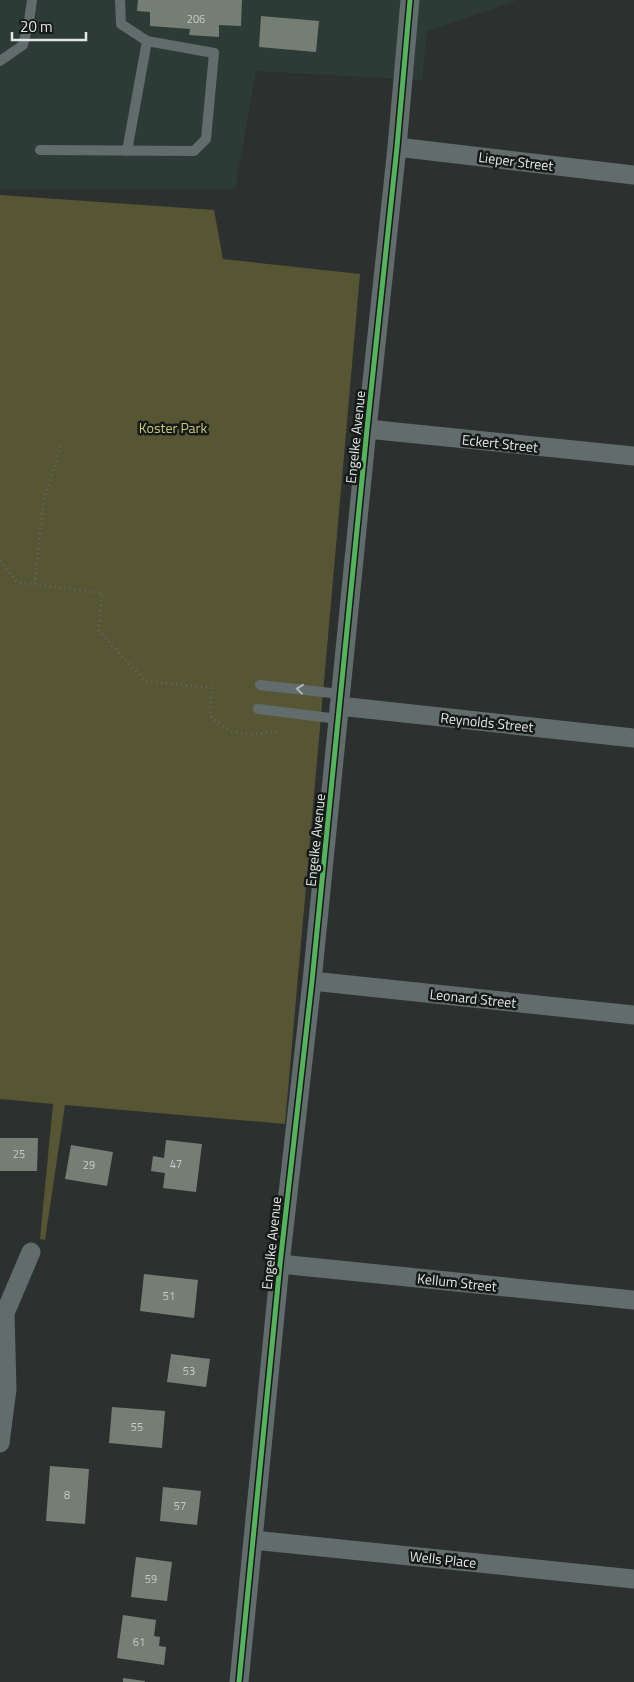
<svg xmlns="http://www.w3.org/2000/svg" width="634" height="1682" font-family="'Titillium Web',sans-serif">
	<style>
		.built { fill: #2c3b35 }
		.green { fill: #565635 }
		.building { fill: #757e74 }
		.lines { fill: none; stroke-linecap: round; stroke-linejoin: round }
		.path { stroke: #606766; stroke-width: 3; stroke-dasharray: 1 4; stroke-linecap: butt }
		.service { stroke: #626c6d; stroke-width: 10 }
		.minor { stroke: #626c6d; stroke-width: 19 }
		.cycleway-casing { stroke: #161a18; stroke-width: 8 }
		.cycleway { stroke: #56b35d; stroke-width: 5 }
		.oneway { stroke: #afb6b5 }
		.labels { text-anchor: middle; dominant-baseline: central; stroke-width: 5; stroke-linejoin: round; paint-order: stroke }
		.number-label { font-size: 11px; fill: #c7cdc9 }
		.street-label { font-size: 14px; fill: #e2e7e5; stroke: #161a18 }
		.park-label { font-size: 14px; fill: #cac773; stroke: #161a18 }
	</style>
	<rect width="100%" height="100%" fill="#2c312f"/>
	<!-- built -->
	<path class="built" d="M 0,0 L 518,0 L 427,31 L 422,80 L 256,71 L 235,189 L 0,189 Z"/>
	<!-- green -->
	<path class="green" d="M 0,195 L 214,210 L 223,259 L 360,274 L 285,1124 L 65,1105 L 45,1240 L 40,1239 L 53,1104 L 0,1099 Z"/>
	<!-- building -->
	<path class="building" d="M 138,0 L 242,0 L 241,26 L 219,25 L 219,37 L 189,35 L 190,29 L 150,26 L 150,12 L 137,11 Z
		M 261,16 L 319,21 L 316,52 L 259,47 Z
		M 0,1138 L 38,1138 L 37,1171 L 0,1171 Z
		M 166,1140 L 202,1144 L 196,1192 L 163,1188 L 165,1173 L 151,1171 L 153,1156 L 164,1158 Z
		M 71,1145 L 113,1152 L 107,1186 L 65,1179 Z
		M 144,1274 L 198,1280 L 194,1318 L 140,1311 Z
		M 171,1354 L 210,1359 L 206,1387 L 167,1382 Z
		M 112,1407 L 165,1411 L 162,1448 L 109,1443 Z
		M 50,1466 L 89,1469 L 85,1524 L 46,1521 Z
		M 163,1487 L 201,1491 L 197,1525 L 160,1521 Z
		M 136,1557 L 172,1562 L 167,1601 L 131,1597 Z
		M 123,1615 L 156,1620 L 154,1636 L 160,1637 L 159,1646 L 166,1647 L 164,1665 L 117,1658 Z
		M 123,1678 L 145,1681 L 145,1682 L 123,1682 Z"/>
	<g class="lines">
		<!-- path -->
		<path class="path" d="M 0,561 L 17,582 L 102,593 L 99,631 L 145,681 L 212,688 L 210,715 C 230,737 249,736 277,731
			M 35,584 L 43,503 L 62,442"/>
		<!-- service -->
		<path class="service" d="M 0,61 L 23,45 L 29,21 L 32,0
			M 40,150 L 194,151 L 206,139 L 214,53 L 147,41 L 121,24 L 120,0
			M 127,151 L 147,41
			M 260,685 L 340,694
			M 258,709 L 338,719"/>
		<!-- minor -->
		<path class="minor" d="M 397,147 L 634,175
			M 367,429 L 634,456
			M 339,706 L 634,738
			M 312,981 L 634,1015
			M 280,1264 L 634,1300
			M 0,1443 L 7,1389 L 5,1313 L 31,1252
			M 253,1540 L 634,1579
			M 239,1682 L 280,1264 L 312,981 L 367,429 L 397,147 L 410,0"/>
		<defs>
			<path id="cycleway" d="M 239,1682 L 280,1264 L 312,981 L 367,429 L 397,147 L 410,0"/>
		</defs>
		<!-- cycleway casing -->
		<use href="#cycleway" class="cycleway-casing"/>
		<!-- cycleway -->
		<use href="#cycleway" class="cycleway"/>
	</g>
	<!-- one-way arrows -->
	<defs><path id="oneway-chevron" d="M-2-3.5L2.5 0L-2 3.5" fill="none" stroke-width="1.6" stroke-linecap="round" stroke-linejoin="round" transform="scale(1.25)"/></defs>
	<use class="oneway" href="#oneway-chevron" transform="translate(300 689) rotate(-174)"/>
	<g class="labels">
		<!-- number labels -->
		<g class="number-label">
			<text x="196" y="19">206</text>
			<text x="19" y="1154">25</text>
			<text x="176" y="1164">47</text>
			<text x="89" y="1165">29</text>
			<text x="169" y="1296">51</text>
			<text x="189" y="1371">53</text>
			<text x="137" y="1427">55</text>
			<text x="67" y="1495">8</text>
			<text x="180" y="1506">57</text>
			<text x="151" y="1579">59</text>
			<text x="139" y="1642">61</text>
		</g>
		<!-- street labels -->
		<g class="street-label">
			<text transform="translate(516 161) rotate(7)">Lieper Street</text>
			<text transform="translate(355 437) rotate(-84)">Engelke Avenue</text>
			<text transform="translate(500 443) rotate(6)">Eckert Street</text>
			<text transform="translate(487 722) rotate(6)">Reynolds Street</text>
			<text transform="translate(315 840) rotate(-84)">Engelke Avenue</text>
			<text transform="translate(473 998) rotate(6)">Leonard Street</text>
			<text transform="translate(271 1243) rotate(-84)">Engelke Avenue</text>
			<text transform="translate(457 1282) rotate(6)">Kellum Street</text>
			<text transform="translate(443 1559) rotate(6)">Wells Place</text>
		</g>
		<!-- park labels -->
		<g class="park-label">
			<text x="173" y="427">Koster Park</text>
		</g>
	</g>
	<!-- scale -->
	<path d="M12 32v8h74v-8" fill="none" stroke="#e2e7e5" stroke-width="2.5"/>
	<text x="20" y="32" font-size="15" fill="#e2e7e5" stroke="#161a18" stroke-width="4" paint-order="stroke">20 m</text>
</svg>
